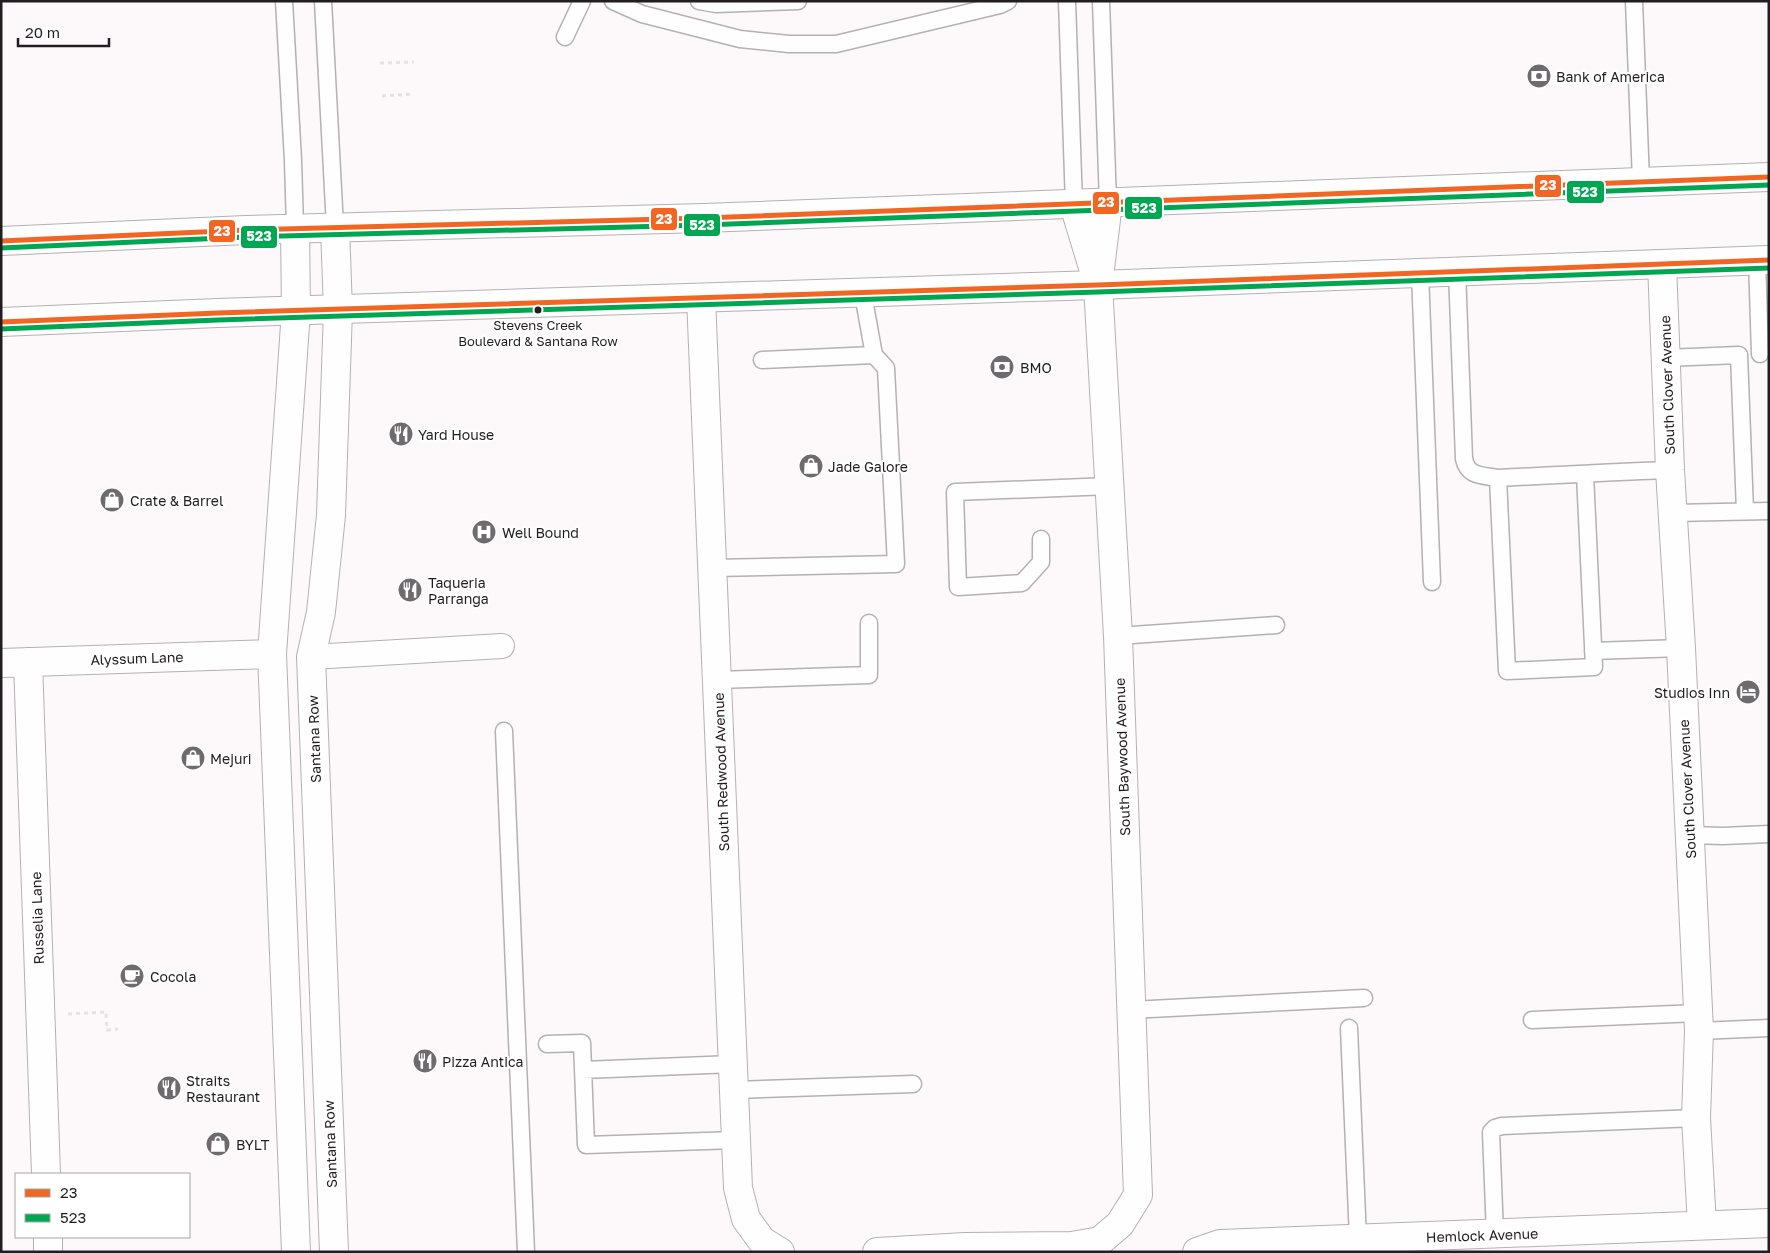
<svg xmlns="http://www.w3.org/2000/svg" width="1770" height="1253" font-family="'Golos Text',sans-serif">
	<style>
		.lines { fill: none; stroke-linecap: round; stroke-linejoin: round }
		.service-casing { stroke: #b4b0b3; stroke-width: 19 }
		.pedestrian-casing { stroke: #b4b0b3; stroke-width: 26 }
		.minor-casing { stroke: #b4b0b3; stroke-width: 30 }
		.primary-casing { stroke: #b4b0b3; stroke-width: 30 }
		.path { stroke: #e3e2e2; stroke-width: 3; stroke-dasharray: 4 4; stroke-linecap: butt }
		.service { stroke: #fffefe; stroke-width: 16 }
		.pedestrian { stroke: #fffefe; stroke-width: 24 }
		.minor { stroke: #fffefe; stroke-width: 28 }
		.primary { stroke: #fffefe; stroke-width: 28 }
		.bus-1-casing { stroke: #fff; stroke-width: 9 }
		.bus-2-casing { stroke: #fff; stroke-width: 9 }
		.bus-1 { stroke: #f26522; stroke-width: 5 }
		.bus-2 { stroke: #00a651; stroke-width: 5 }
		.bus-dot { fill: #221d21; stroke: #fff; stroke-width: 2 }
		.labels { text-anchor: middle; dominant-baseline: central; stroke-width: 4; stroke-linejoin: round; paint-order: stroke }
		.bus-label { font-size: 13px; fill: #221d21; stroke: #fff }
		.poi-label { font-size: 14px; fill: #221d21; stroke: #fff; text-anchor: start }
		.street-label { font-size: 14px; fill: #221d21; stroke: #fff }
		.line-badge { stroke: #fff; stroke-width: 2 }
		.badge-label { font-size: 14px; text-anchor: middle; font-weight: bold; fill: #fff }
	</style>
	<rect width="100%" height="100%" fill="#fdf9fb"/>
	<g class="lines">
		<defs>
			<path id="service" d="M 284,1 L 293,160 L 295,228
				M 323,1 L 335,227
				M 613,1 L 642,14 L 740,39 L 789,44 L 836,44 L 1000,5 L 1008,1
				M 699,1 L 716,4 L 798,1
				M 1067,1 L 1074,205
				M 1101,1 L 1108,203
				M 1634,1 L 1641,181
				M 565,37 L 582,1
				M 1757,260 L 1760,354
				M 1457,271 L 1464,459 C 1468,477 1482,475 1498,478
				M 1420,273 L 1432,582
				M 1666,358 L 1739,355 L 1745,511
				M 762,360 L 874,355
				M 1585,474 L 1594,667 L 1507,671 L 1498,478 C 1555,475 1612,472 1670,470
				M 1673,513 L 1769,511
				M 1041,539 L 1041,562 L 1022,583 L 958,587 L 955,492 L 1110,486
				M 713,568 L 896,564 L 886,368 L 874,355 L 863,294
				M 1118,636 L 1276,625
				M 1593,651 L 1681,648
				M 717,680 L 869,675 L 869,623
				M 504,731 L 526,1252
				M 1689,835 L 1723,836 L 1769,834
				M 1131,1010 L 1364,998
				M 1532,1020 L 1698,1013
				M 1349,1028 L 1358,1239
				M 1699,1031 L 1769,1028
				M 547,1044 L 582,1043 L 586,1145 L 736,1140
				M 583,1070 L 733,1064
				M 734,1090 L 913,1084
				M 1495,1235 L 1491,1132 L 1495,1128 L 1502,1126 L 1696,1118"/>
			<path id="pedestrian" d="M 311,657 L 502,646"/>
			<path id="minor" d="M 1074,205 L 1095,274
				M 295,228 L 296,311 L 272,654 L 296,1252
				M 1662,264 L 1670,470 L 1681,648 L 1699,1031 L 1696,1118 L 1702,1225
				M 701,298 L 738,1188 L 746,1219 L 762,1241 L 780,1252
				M 28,662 L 46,1174
				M 1,663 L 272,654
				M 48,1237 L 48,1252
				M 334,1252 L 311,657 L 321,612 L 331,515 L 338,310 L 335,227
				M 877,1252 L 965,1247 L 1072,1246 L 1100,1241 L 1120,1224 L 1138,1195 L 1118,636 L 1098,285 L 1108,203
				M 1197,1252 L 1220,1244 L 1769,1223"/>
			<path id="primary" d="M 1,241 L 246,230 L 704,218 L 1769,177
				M 1,322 L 218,313 L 1098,285 L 1769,260"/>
		</defs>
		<!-- service casing -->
		<use href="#service" class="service-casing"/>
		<!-- pedestrian casing -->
		<use href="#pedestrian" class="pedestrian-casing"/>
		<!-- minor casing -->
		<use href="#minor" class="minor-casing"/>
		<!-- primary casing -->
		<use href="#primary" class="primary-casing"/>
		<!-- path -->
		<path class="path" d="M 380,63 L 414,62
			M 382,96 L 414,94
			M 68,1014 L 106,1012 L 107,1030 L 118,1029"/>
		<!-- service -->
		<use href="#service" class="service"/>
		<!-- pedestrian -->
		<use href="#pedestrian" class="pedestrian"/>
		<!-- minor -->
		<use href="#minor" class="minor"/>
		<!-- primary -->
		<use href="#primary" class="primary"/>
		<defs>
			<path id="bus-1" d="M 1,241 L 246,230 L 704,218 L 1769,177
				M 1,322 L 218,313 L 1098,285 L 1769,260"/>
			<path id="bus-2" d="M 1,248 L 246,237 L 704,225 L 1769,185
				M 1,329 L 218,320 L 1098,292 L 1769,268"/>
		</defs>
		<!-- bus-1 casing -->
		<use href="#bus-1" class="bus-1-casing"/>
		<!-- bus-2 casing -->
		<use href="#bus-2" class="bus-2-casing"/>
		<!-- bus-1 -->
		<use href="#bus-1" class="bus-1"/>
		<!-- bus-2 -->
		<use href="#bus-2" class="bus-2"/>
	</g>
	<!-- icons -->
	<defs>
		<symbol id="bank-disc" viewBox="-11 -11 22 22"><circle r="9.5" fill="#6f6a6d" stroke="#fff"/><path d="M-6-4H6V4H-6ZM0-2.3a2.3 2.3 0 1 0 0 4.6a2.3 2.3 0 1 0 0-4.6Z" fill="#fff"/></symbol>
		<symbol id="restaurant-disc" viewBox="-11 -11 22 22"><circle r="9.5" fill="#6f6a6d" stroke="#fff"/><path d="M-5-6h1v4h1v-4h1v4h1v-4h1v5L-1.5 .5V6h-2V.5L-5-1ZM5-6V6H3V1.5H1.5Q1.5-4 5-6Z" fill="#fff"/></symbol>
		<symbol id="shop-disc" viewBox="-11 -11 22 22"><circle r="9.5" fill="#6f6a6d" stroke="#fff"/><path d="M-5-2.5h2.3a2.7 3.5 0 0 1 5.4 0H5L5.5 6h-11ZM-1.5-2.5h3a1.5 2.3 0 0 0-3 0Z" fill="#fff"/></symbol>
		<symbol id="hospital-disc" viewBox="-11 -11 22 22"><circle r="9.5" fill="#6f6a6d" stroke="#fff"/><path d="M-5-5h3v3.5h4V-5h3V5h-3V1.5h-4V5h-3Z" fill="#fff"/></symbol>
		<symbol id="hotel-disc" viewBox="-11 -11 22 22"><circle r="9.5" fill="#6f6a6d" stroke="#fff"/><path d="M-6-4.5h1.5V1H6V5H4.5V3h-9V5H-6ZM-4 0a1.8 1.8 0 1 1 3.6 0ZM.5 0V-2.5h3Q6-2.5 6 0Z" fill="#fff"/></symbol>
		<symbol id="cafe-disc" viewBox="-11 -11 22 22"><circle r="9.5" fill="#6f6a6d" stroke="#fff"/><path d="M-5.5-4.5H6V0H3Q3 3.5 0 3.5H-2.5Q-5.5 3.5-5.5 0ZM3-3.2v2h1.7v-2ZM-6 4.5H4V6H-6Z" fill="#fff"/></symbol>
	</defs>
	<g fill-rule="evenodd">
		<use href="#bank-disc" x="1525" y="62" width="28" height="28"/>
		<use href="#bank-disc" x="988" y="353" width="28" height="28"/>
		<use href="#restaurant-disc" x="387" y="420" width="28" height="28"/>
		<use href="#shop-disc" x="797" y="452" width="28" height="28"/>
		<use href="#shop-disc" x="98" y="486" width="28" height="28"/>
		<use href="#hospital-disc" x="470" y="518" width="28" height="28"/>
		<use href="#restaurant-disc" x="396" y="576" width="28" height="28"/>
		<use href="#hotel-disc" x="1734" y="678" width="28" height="28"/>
		<use href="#shop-disc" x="179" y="744" width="28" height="28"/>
		<use href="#cafe-disc" x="118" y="962" width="28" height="28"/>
		<use href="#restaurant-disc" x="411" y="1047" width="28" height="28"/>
		<use href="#restaurant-disc" x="155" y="1074" width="28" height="28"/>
		<use href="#shop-disc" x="204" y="1130" width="28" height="28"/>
	</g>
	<!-- markers -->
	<circle class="bus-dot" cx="538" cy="310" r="4.5"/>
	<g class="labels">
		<!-- bus labels -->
		<g class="bus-label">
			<text x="538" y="325">Stevens Creek<tspan x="538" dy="16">Boulevard &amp; Santana Row</tspan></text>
		</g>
		<!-- poi labels -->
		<g class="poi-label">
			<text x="1556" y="76">Bank of America</text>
			<text x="1020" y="367">BMO</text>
			<text x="418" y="434">Yard House</text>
			<text x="828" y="466">Jade Galore</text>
			<text x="130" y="500">Crate &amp; Barrel</text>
			<text x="502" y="532">Well Bound</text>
			<text x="428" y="582">Taqueria<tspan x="428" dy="16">Parranga</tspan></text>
			<text x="1730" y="692" text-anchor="end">Studios Inn</text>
			<text x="210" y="758">Mejuri</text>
			<text x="150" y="976">Cocola</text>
			<text x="442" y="1061">Pizza Antica</text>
			<text x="186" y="1080">Straits<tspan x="186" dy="16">Restaurant</tspan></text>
			<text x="236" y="1144">BYLT</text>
		</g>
		<!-- street labels -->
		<g class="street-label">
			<text transform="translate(1667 385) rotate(-92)">South Clover Avenue</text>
			<text transform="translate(137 658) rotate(-2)">Alyssum Lane</text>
			<text transform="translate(314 739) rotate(-92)">Santana Row</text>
			<text transform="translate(1122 757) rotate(-92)">South Baywood Avenue</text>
			<text transform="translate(721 772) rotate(-92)">South Redwood Avenue</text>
			<text transform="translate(1687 789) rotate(-93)">South Clover Avenue</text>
			<text transform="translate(37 918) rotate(-92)">Russelia Lane</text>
			<text transform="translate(330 1144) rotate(-92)">Santana Row</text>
			<text transform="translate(1482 1235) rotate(-2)">Hemlock Avenue</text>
		</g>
	</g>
	<g class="line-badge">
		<rect x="1534" y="174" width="28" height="24" rx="5" fill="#f26522"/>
		<rect x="1566" y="180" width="39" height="24" rx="5" fill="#00a651"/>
		<rect x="1092" y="191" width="28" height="24" rx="5" fill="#f26522"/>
		<rect x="1124" y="196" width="39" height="24" rx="5" fill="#00a651"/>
		<rect x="650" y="207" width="28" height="24" rx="5" fill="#f26522"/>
		<rect x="683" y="213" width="38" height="24" rx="5" fill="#00a651"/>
		<rect x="208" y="219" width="28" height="24" rx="5" fill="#f26522"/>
		<rect x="240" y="225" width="38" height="24" rx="5" fill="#00a651"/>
	</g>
	<g class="badge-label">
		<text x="1548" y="190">23</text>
		<text x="1585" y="197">523</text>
		<text x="1106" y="207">23</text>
		<text x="1144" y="213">523</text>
		<text x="664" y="224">23</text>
		<text x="702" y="230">523</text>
		<text x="222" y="236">23</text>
		<text x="259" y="241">523</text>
	</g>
	<!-- border -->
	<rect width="1770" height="1253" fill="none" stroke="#221d21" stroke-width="5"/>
	<!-- legend -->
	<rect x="15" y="1173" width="175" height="65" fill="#ffffff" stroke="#a7a5a6"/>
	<rect x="25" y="1189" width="25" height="8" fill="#f26522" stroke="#a7a5a6"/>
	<text x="60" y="1198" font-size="15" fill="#221d21">23</text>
	<rect x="25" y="1214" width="25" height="8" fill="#00a651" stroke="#a7a5a6"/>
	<text x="60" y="1223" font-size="15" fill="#221d21">523</text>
	<!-- scale -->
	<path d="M18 38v8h91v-8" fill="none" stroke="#221d21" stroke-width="2.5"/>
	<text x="25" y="38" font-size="15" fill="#221d21" stroke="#ffffff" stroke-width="4" paint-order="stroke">20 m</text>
</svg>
